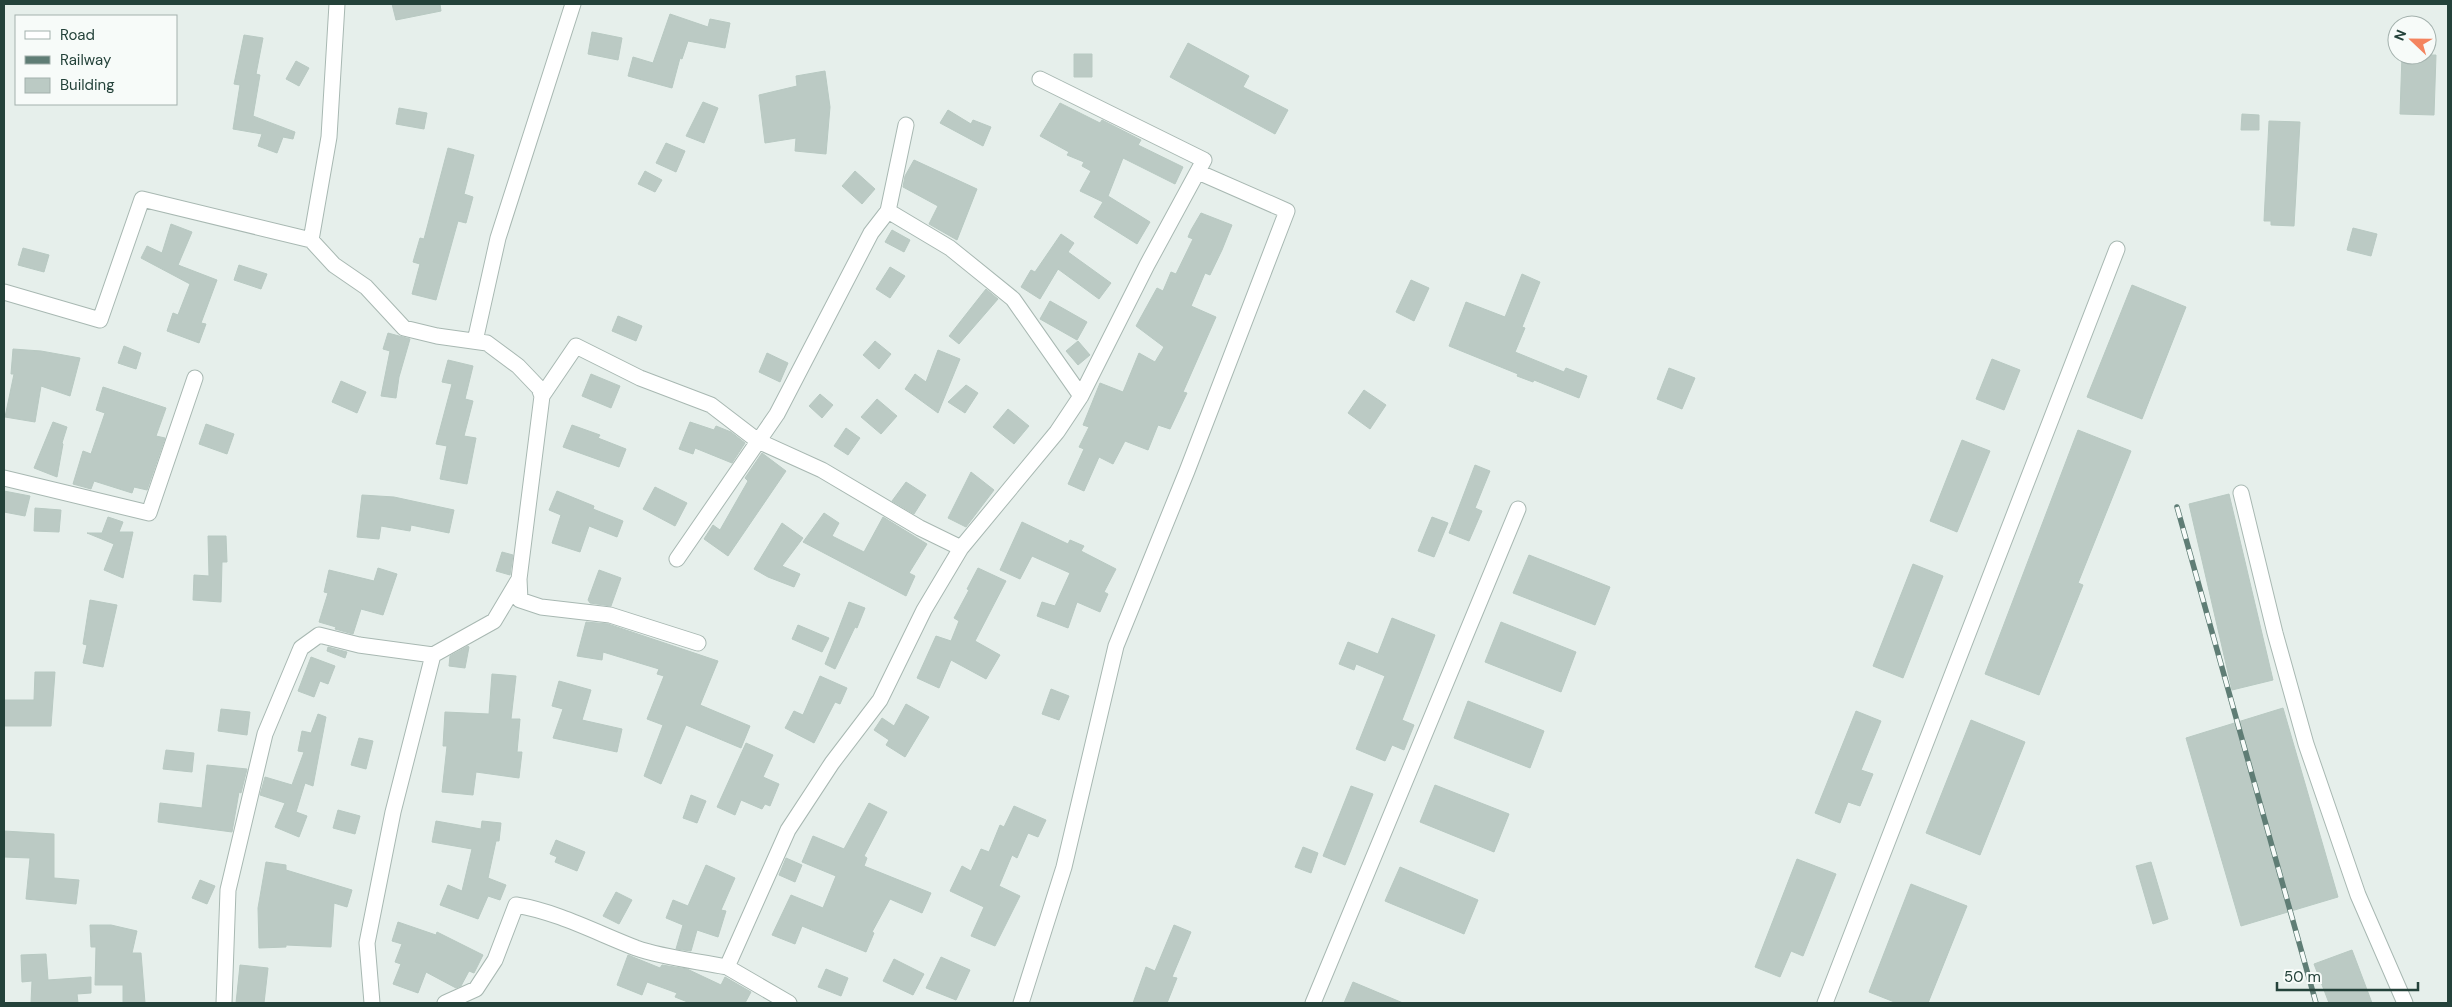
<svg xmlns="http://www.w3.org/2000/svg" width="2452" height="1007" font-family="'DM Sans',sans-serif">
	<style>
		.building { fill: #bbcac4; stroke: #b8c9c2 }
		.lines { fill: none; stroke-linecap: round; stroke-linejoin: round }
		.street-casing { stroke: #a8b8b2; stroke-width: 17 }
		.street { stroke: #fff; stroke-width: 15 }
		.rail-casing { stroke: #5f7d75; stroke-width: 5.5 }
		.rail { stroke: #f7fbf9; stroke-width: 4; stroke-dasharray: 11; stroke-linecap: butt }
	</style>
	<rect width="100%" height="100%" fill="#e6efeb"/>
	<!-- building -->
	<path class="building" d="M 392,4 L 440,4 L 441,11 L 396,20 Z
		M 670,14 L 708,27 L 710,19 L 730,23 L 725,48 L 688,41 L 682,59 L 680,58 L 672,88 L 628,76 L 633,57 L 653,63 Z
		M 592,32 L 622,38 L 618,60 L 588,54 Z
		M 244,35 L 263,38 L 256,74 L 260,75 L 253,116 L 295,132 L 293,139 L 283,137 L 277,153 L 258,146 L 262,134 L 233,129 L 240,85 L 234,84 Z
		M 1188,43 L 1249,76 L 1243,87 L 1288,110 L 1275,134 L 1170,77 Z
		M 1074,54 L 1092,54 L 1092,77 L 1074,77 Z
		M 2402,55 L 2436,55 L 2434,115 L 2400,114 Z
		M 296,61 L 309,68 L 299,86 L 286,79 Z
		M 825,71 L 830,107 L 826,154 L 795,151 L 796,138 L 765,143 L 759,95 L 797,86 L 796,76 Z
		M 703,102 L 718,108 L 704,143 L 686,136 Z
		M 1060,103 L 1100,123 L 1102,120 L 1141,140 L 1138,145 L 1183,167 L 1175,184 L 1123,158 L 1108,196 L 1150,222 L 1137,244 L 1094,217 L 1103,202 L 1080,191 L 1091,171 L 1082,166 L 1084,162 L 1067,155 L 1069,152 L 1040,136 Z
		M 399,108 L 427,113 L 424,129 L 396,124 Z
		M 948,110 L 971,124 L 973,120 L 991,127 L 983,146 L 940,123 Z
		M 2242,114 L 2259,115 L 2259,130 L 2241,130 Z
		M 2269,121 L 2300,122 L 2294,226 L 2271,225 L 2271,221 L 2264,221 Z
		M 666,143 L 685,151 L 676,172 L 656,163 Z
		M 448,148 L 474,155 L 464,194 L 473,197 L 466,223 L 458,221 L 436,300 L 412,294 L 420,264 L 413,262 L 420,238 L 424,239 Z
		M 914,160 L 977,189 L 957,240 L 929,224 L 938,206 L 903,187 L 905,176 Z
		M 645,171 L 662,180 L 655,192 L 638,184 Z
		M 855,171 L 875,189 L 862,204 L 842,186 Z
		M 1201,213 L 1232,225 L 1222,250 L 1210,275 L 1205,273 L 1191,306 L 1216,317 L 1183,392 L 1187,393 L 1170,429 L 1158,425 L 1148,450 L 1125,441 L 1113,464 L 1099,457 L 1084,491 L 1068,484 L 1084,449 L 1079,447 L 1089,427 L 1083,425 L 1100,383 L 1123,392 L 1139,353 L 1155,362 L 1164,347 L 1136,326 L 1157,288 L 1163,291 L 1171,272 L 1176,274 L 1193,239 L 1188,237 L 1191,230 Z
		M 171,224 L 192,232 L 178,265 L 217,280 L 201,323 L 206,324 L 199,343 L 167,331 L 173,313 L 178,315 L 190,284 L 141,258 L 147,246 L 162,253 Z
		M 2353,228 L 2377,234 L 2371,256 L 2347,250 Z
		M 892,230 L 910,240 L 904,252 L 885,242 Z
		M 1061,234 L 1074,243 L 1068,252 L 1111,283 L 1099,299 L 1058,269 L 1040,299 L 1021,287 L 1031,270 L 1035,272 Z
		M 23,248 L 49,255 L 44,272 L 18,265 Z
		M 239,265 L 267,274 L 261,289 L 234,280 Z
		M 890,267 L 905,276 L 890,298 L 876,289 Z
		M 1522,274 L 1540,282 L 1522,327 L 1525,328 L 1515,352 L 1564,372 L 1566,368 L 1587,376 L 1579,398 L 1534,380 L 1533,382 L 1517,376 L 1518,374 L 1449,346 L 1466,302 L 1505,317 Z
		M 1411,280 L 1429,288 L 1414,321 L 1396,312 Z
		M 2132,285 L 2186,307 L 2142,419 L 2087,397 Z
		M 986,289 L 998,299 L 959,344 L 949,336 Z
		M 1050,301 L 1087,322 L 1077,340 L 1040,319 Z
		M 618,316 L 642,326 L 636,341 L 612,331 Z
		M 388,333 L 410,339 L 399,377 L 396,398 L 381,396 L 390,351 L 383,349 Z
		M 875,341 L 891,354 L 879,369 L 863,355 Z
		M 1078,341 L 1090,355 L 1078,365 L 1066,351 Z
		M 124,346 L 141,353 L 136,369 L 118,363 Z
		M 13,349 L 41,351 L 80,358 L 70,396 L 41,386 L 35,422 L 5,417 L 14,374 L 11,374 Z
		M 938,350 L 960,359 L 938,413 L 905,389 L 915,374 L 926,382 Z
		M 767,353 L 788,363 L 780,382 L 759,372 Z
		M 1992,359 L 2020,370 L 2004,410 L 1976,399 Z
		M 448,360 L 473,366 L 465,399 L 473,401 L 464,436 L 476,438 L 467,484 L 440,479 L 447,446 L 436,444 L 452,384 L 442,382 Z
		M 1669,368 L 1695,378 L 1682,409 L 1657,399 Z
		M 591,374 L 620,386 L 611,408 L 582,396 Z
		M 341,381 L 366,392 L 357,413 L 332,402 Z
		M 966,385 L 978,393 L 965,413 L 948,402 Z
		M 103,387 L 166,408 L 156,436 L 165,438 L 147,490 L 134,487 L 132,493 L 94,481 L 91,489 L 73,484 L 83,451 L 91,454 L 105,413 L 96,410 Z
		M 1364,390 L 1386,405 L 1370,429 L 1348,413 Z
		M 820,394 L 833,405 L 822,418 L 809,406 Z
		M 877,399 L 897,416 L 881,434 L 861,417 Z
		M 1008,409 L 1029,426 L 1014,444 L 993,427 Z
		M 53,422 L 67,427 L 62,443 L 63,444 L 57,477 L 34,468 Z
		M 690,422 L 714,430 L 716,426 L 731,432 L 745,443 L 732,463 L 695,448 L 693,454 L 679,449 Z
		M 206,424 L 234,434 L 227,454 L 199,444 Z
		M 572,425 L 600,435 L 598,438 L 626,449 L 619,467 L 563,447 Z
		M 846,428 L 860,438 L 848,455 L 834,446 Z
		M 2078,430 L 2131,451 L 2078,583 L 2083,585 L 2039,695 L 1985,674 Z
		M 1962,440 L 1990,451 L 1957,532 L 1930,521 Z
		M 762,453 L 786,471 L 728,556 L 704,539 L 713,525 L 720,530 L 748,481 L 745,478 Z
		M 1475,465 L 1490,471 L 1475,508 L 1482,511 L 1469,541 L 1449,533 Z
		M 971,472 L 994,490 L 966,527 L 948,518 Z
		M 906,482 L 926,495 L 914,514 L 892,501 Z
		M 655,487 L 687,503 L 675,526 L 643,509 Z
		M 4,491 L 30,496 L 25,516 L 4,512 Z
		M 557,491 L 594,506 L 593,509 L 623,521 L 617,537 L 589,526 L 580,552 L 552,543 L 561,515 L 549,510 Z
		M 2229,494 L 2273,680 L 2232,690 L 2189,504 Z
		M 362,495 L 394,497 L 454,510 L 449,533 L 411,525 L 410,531 L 381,526 L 379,539 L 357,537 Z
		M 35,508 L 61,510 L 59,532 L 34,531 Z
		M 824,513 L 839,523 L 832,536 L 864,552 L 883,517 L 927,544 L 909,573 L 915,576 L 906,596 L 803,542 Z
		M 108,517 L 123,522 L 119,532 L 133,532 L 123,578 L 104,570 L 114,544 L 87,533 L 102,533 Z
		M 1432,517 L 1448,523 L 1434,557 L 1418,551 Z
		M 1022,522 L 1068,544 L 1070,540 L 1084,546 L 1081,551 L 1116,569 L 1104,592 L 1108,594 L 1100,612 L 1077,602 L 1068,628 L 1037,616 L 1042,602 L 1055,606 L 1070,573 L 1032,556 L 1020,579 L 1000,570 Z
		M 782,523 L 803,538 L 782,566 L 800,574 L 794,587 L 768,577 L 754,569 Z
		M 208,536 L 226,536 L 227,562 L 222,562 L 221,602 L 193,600 L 194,575 L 209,576 Z
		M 502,552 L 513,555 L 510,575 L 496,571 Z
		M 1529,555 L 1610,587 L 1595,625 L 1513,593 Z
		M 1913,564 L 1943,576 L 1903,678 L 1873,666 Z
		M 378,568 L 397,574 L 383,615 L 361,609 L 353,634 L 335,629 L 336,627 L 319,622 L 328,593 L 324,592 L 329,570 L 374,581 Z
		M 978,568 L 1006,581 L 975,641 L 1000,655 L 986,679 L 951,660 L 939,688 L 917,678 L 936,636 L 951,641 L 959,621 L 954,618 L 969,590 L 967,589 Z
		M 599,570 L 621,578 L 611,606 L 590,603 L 588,600 Z
		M 90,600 L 117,605 L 103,667 L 83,663 L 87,645 L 83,644 Z
		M 849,602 L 865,608 L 857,628 L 855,627 L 835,669 L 825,664 Z
		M 1392,618 L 1435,635 L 1402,720 L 1414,725 L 1404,750 L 1392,745 L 1385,761 L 1356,749 L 1385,676 L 1356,664 L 1354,670 L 1339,664 L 1348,642 L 1378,654 Z
		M 586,622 L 608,624 L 718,661 L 700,705 L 750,726 L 741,748 L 686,725 L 661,784 L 644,776 L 663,725 L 647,719 L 664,676 L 657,674 L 659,669 L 603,652 L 602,660 L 577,656 Z
		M 1501,622 L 1576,652 L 1561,692 L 1485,662 Z
		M 798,625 L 829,638 L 822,652 L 792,639 Z
		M 468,646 L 469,647 L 465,668 L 449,666 L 450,656 Z
		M 328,647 L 347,652 L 345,658 L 327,651 Z
		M 311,657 L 335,666 L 328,684 L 320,681 L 314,697 L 298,691 Z
		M 35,672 L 55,672 L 51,726 L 4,726 L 4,700 L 34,700 Z
		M 492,674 L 516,676 L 511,719 L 520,719 L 517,752 L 522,752 L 519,778 L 476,772 L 473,795 L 442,792 L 447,746 L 443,746 L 445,712 L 489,714 Z
		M 820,676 L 847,688 L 840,704 L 835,702 L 814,743 L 785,728 L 794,711 L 803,715 Z
		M 559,681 L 591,690 L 582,720 L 622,729 L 617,752 L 553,738 L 563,709 L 552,706 Z
		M 1051,689 L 1069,696 L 1059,720 L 1042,714 Z
		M 1468,701 L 1544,731 L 1530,768 L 1454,738 Z
		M 906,704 L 929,717 L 905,757 L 886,745 L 889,740 L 874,730 L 882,718 L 894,726 Z
		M 2283,708 L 2338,897 L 2241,926 L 2186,738 Z
		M 221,709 L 250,712 L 247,735 L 218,731 Z
		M 1856,711 L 1881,721 L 1861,770 L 1873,774 L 1860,806 L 1848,802 L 1840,823 L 1815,813 Z
		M 318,714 L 326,717 L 313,786 L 305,783 L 296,812 L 307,816 L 299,837 L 275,827 L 285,803 L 260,795 L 265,777 L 292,785 L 304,752 L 298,751 L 302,731 L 311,733 Z
		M 1971,720 L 2025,742 L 1980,855 L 1926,833 Z
		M 359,738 L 373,741 L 366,769 L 351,765 Z
		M 746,743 L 773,755 L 763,777 L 779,784 L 770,806 L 765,804 L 762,809 L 741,800 L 735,815 L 717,807 Z
		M 166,750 L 194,753 L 192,772 L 163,769 Z
		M 207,765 L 247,769 L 241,793 L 239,792 L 232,832 L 158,822 L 160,803 L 202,808 Z
		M 1435,785 L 1509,814 L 1494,852 L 1420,822 Z
		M 1351,786 L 1373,794 L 1345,865 L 1323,856 Z
		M 691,795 L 706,801 L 697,823 L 683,818 Z
		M 869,803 L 887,812 L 864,856 L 867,858 L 864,866 L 931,893 L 922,913 L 890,899 L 872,932 L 874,933 L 866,952 L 802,926 L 795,944 L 772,935 L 791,895 L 823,908 L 836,876 L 802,862 L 813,836 L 844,849 Z
		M 1014,806 L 1046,820 L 1038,837 L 1028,833 L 1017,858 L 1012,855 L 999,886 L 1020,896 L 995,946 L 971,936 L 984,907 L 950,891 L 962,866 L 971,871 L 981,849 L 989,852 L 1000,825 L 1004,827 Z
		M 338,810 L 360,816 L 355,834 L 333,828 Z
		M 436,821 L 481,829 L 482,821 L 501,823 L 499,841 L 496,841 L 488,878 L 506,885 L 500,900 L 488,896 L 478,919 L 440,905 L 448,885 L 462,891 L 472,849 L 432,842 Z
		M 4,831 L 54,834 L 54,878 L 79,880 L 76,904 L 26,899 L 30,858 L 4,857 Z
		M 556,840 L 585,852 L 577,871 L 555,862 L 557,857 L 550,854 Z
		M 1303,847 L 1318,853 L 1311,873 L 1295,867 Z
		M 786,858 L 802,865 L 795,882 L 779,875 Z
		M 1797,859 L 1836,874 L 1803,956 L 1791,951 L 1780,977 L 1755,967 Z
		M 266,862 L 286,865 L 286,870 L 352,890 L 347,907 L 334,903 L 331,947 L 286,945 L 286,947 L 259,948 L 258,908 Z
		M 2151,862 L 2168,919 L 2153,924 L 2136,866 Z
		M 706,865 L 735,878 L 721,910 L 726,911 L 718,937 L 697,930 L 691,951 L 676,949 L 683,925 L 666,918 L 673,900 L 688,906 Z
		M 1400,867 L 1478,900 L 1464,934 L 1385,901 Z
		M 200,880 L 215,886 L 207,904 L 192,898 Z
		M 1911,884 L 1967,906 L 1928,1003 L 1897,1003 L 1869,992 Z
		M 616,892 L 632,900 L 619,924 L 603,916 Z
		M 398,922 L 436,935 L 437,932 L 483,955 L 474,973 L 469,971 L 461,986 L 456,988 L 426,972 L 418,993 L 393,984 L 401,964 L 395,962 L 402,944 L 392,941 Z
		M 90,925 L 111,925 L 137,931 L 132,953 L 141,953 L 145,1003 L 123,1003 L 123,985 L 95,985 L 96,947 L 91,947 Z
		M 1174,925 L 1191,932 L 1172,977 L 1177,978 L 1167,1003 L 1133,1003 L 1146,967 L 1155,971 Z
		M 2352,950 L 2372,1003 L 2329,1003 L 2314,964 Z
		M 46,954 L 48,980 L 91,977 L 91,993 L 77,994 L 78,1003 L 31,1003 L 32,981 L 22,982 L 21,955 Z
		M 628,955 L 660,968 L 662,965 L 687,969 L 721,985 L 725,977 L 751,992 L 745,1003 L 690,1003 L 675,997 L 677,993 L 647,982 L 642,995 L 617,985 Z
		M 941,957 L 970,970 L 956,1000 L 926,988 Z
		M 894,959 L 924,974 L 913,995 L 883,981 Z
		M 240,965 L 268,968 L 264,1003 L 236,1003 Z
		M 826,969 L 848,978 L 841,996 L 818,987 Z
		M 1353,982 L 1403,1003 L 1344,1003 Z"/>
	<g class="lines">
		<defs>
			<path id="street" d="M 888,211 L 950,248 L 1013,299 L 1081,396
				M 311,240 L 334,265 L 366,287 L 404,328 L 437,336 L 487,343 L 518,366 L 539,388 L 542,396
				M 4,292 L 100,320 L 142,199 L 311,240 L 329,137 L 337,4
				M 475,341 L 498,238 L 573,4
				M 4,478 L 149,513 L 195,378
				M 2241,493 L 2275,633 L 2306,744 L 2358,895 L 2405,1003
				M 677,559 L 777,414 L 871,233 L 888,211 L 906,125
				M 519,579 L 520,600 L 541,607 L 610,615 L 698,643
				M 224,1003 L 228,890 L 265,734 L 301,648 L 319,635 L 359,645 L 433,655
				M 372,1003 L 367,943 L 393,812 L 433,655 L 494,621 L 519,579 L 542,396 L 576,346 L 640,378 L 711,405 L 758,441 L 822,470 L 920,528 L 961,548
				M 445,1003 L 476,989 L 495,960 L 516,905 C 558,912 597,933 636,948 C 664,958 698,961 727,967
				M 789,1003 L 727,967 L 788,830 L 832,763 L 880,700 L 924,610 L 961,548 L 1057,432 L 1081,396 L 1147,265 L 1204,160 L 1040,79
				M 1021,1003 L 1064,867 L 1116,646 L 1187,471 L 1287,211 L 1198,172
				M 1313,1003 L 1518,509
				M 1825,1003 L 2117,249"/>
		</defs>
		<!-- street casing -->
		<use href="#street" class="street-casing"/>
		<!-- street -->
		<use href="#street" class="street"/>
		<defs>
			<path id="rail" d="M 2177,507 L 2316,1003"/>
		</defs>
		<!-- rail casing -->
		<use href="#rail" class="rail-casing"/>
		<!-- rail -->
		<use href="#rail" class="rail"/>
	</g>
	<!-- border -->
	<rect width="2452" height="1007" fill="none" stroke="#24423a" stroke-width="10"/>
	<!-- legend -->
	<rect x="15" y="15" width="162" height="90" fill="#f7fbf9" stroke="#a3b1ad"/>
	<rect x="25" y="31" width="25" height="8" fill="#ffffff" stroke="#a3b1ad"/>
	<text x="60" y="40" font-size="15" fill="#24423a">Road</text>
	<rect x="25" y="56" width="25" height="8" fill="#5f7d75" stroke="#a3b1ad"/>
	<text x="60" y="65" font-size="15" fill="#24423a">Railway</text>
	<rect x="25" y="78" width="25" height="15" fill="#bbcac4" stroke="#a3b1ad"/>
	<text x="60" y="90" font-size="15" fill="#24423a">Building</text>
	<!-- north arrow -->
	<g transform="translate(2412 40) rotate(292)"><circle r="24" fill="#f7fbf9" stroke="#a3b1ad"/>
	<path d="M0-4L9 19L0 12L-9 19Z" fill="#f4845f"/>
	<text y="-8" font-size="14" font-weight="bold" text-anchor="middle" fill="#24423a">N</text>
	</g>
	<!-- scale -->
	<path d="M2277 982v8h141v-8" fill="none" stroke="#24423a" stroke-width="2.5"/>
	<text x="2284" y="982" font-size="15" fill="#24423a" stroke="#f7fbf9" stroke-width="4" paint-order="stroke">50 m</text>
</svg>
